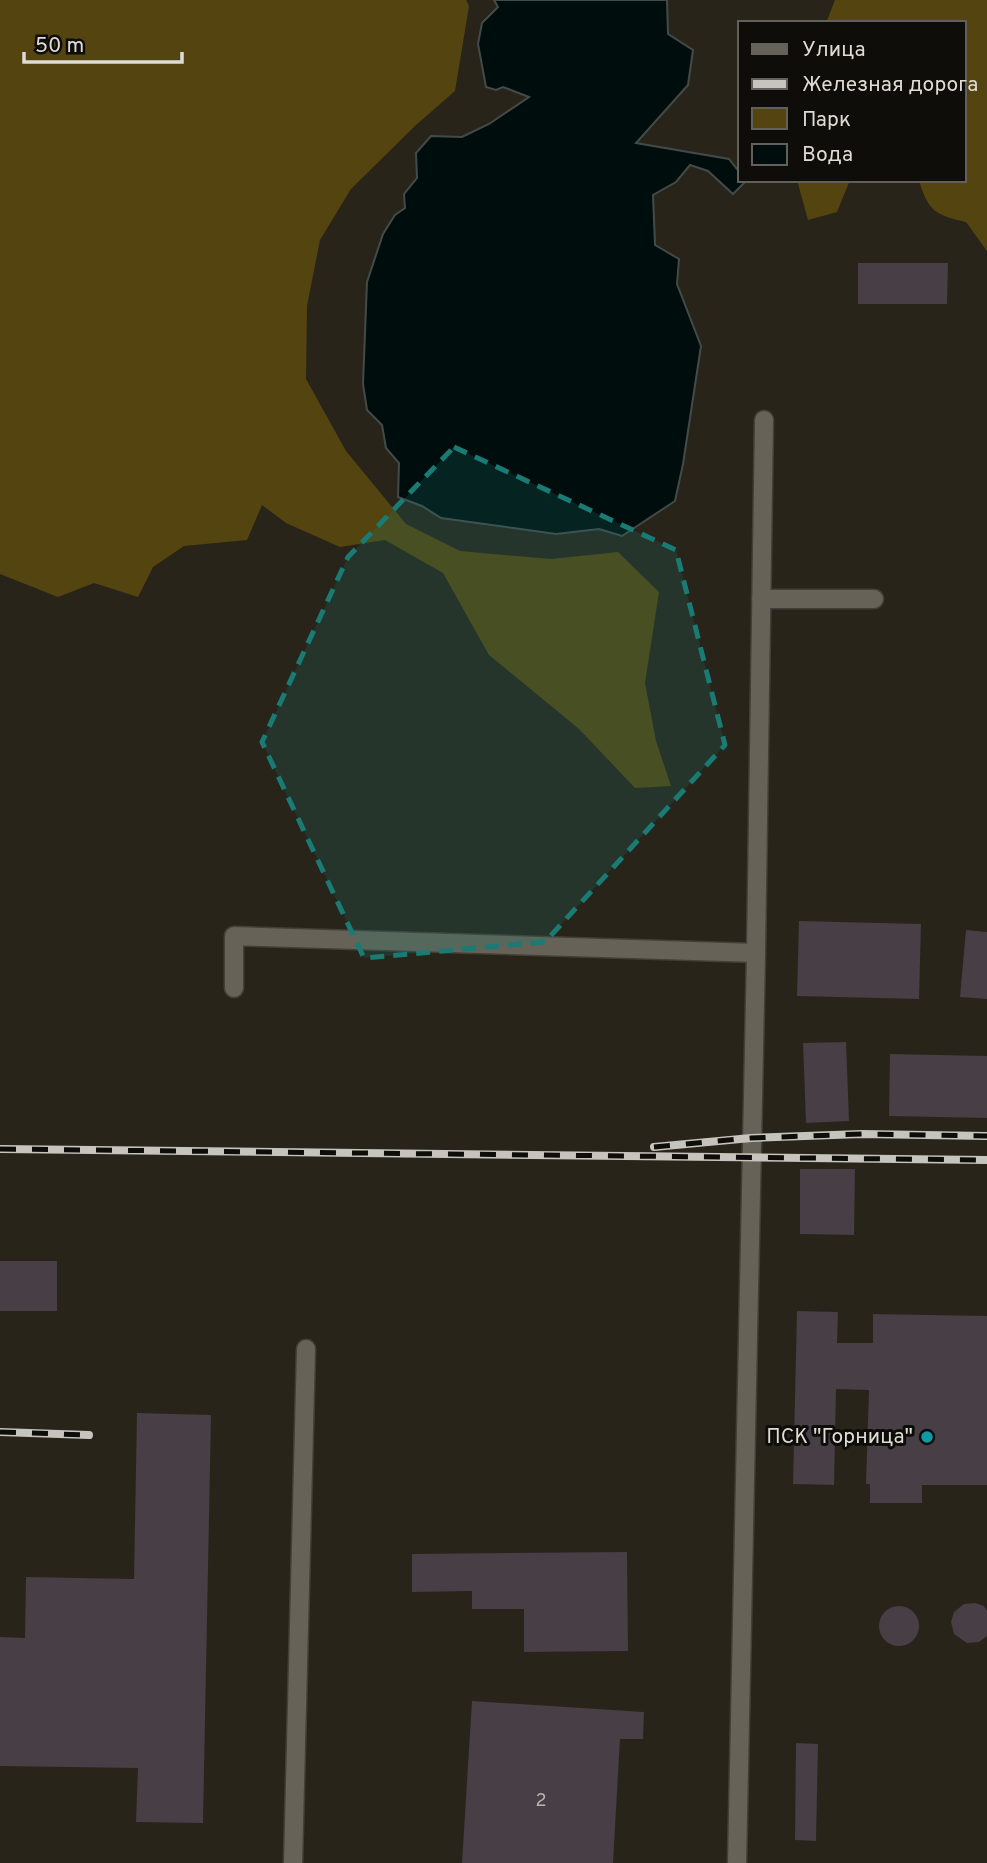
<svg xmlns="http://www.w3.org/2000/svg" width="987" height="1863" font-family="Overpass,sans-serif">
	<style>
		.green { fill: #544410 }
		.water { fill: #000d0d; stroke: #434b49; stroke-width: 2 }
		.building { fill: #473e46 }
		.lines { fill: none; stroke-linecap: round; stroke-linejoin: round }
		.minor-casing { stroke: #413f37; stroke-width: 21 }
		.minor { stroke: #666257; stroke-width: 18 }
		.rail-casing { stroke: #c6c4bc; stroke-width: 8 }
		.rail { stroke: #0f0d09; stroke-width: 5; stroke-dasharray: 16; stroke-linecap: butt }
		.marked { fill: #197b73; fill-opacity: 0.2; stroke: #197b73; stroke-width: 5; stroke-dasharray: 14 9; stroke-linejoin: round }
		.culture-dot { fill: #0f9aa8; stroke: #0f0d09; stroke-width: 2.5 }
		.labels { text-anchor: middle; dominant-baseline: central; stroke-width: 6; stroke-linejoin: round; paint-order: stroke }
		.number-label { font-size: 18px; fill: #b8b4b1 }
		.poi-label { font-size: 21px; fill: #dedcd5; stroke: #0f0d09; text-anchor: end }
	</style>
	<rect width="100%" height="100%" fill="#28241a"/>
	<!-- green -->
	<path class="green" d="M 0,0 L 466,0 L 469,6 L 455,91 L 416,125 L 351,189 L 320,240 L 307,306 L 306,379 L 346,451 L 406,524 L 460,551 L 551,559 L 618,552 L 659,592 L 645,683 L 656,741 L 671,786 L 635,788 L 579,729 L 489,655 L 443,573 L 385,540 L 340,547 L 286,523 L 262,505 L 247,540 L 184,546 L 153,567 L 138,597 L 94,583 L 58,597 L 0,574 Z
		M 835,0 L 987,0 L 987,251 L 966,222 C 936,215 928,212 919,180 L 964,180 L 964,23 L 826,23 Z
		M 797,180 L 850,180 L 837,212 L 808,220 Z"/>
	<!-- water -->
	<path class="water" d="M 494,0 L 667,0 L 668,34 L 693,50 L 688,85 L 636,143 L 729,159 L 740,173 L 740,180 L 746,181 L 733,194 L 708,171 L 690,165 L 676,182 L 653,195 L 655,245 L 679,259 L 677,284 L 701,346 L 683,464 L 675,501 L 622,536 L 599,529 L 556,534 L 441,518 L 422,506 L 398,497 L 399,463 L 386,448 L 382,425 L 367,410 L 363,384 L 367,282 L 383,234 L 395,215 L 405,208 L 404,194 L 417,178 L 416,153 L 431,136 L 462,137 L 489,124 L 529,97 L 503,87 L 496,90 L 486,87 L 478,44 L 482,23 L 498,7 Z"/>
	<!-- building -->
	<path class="building" d="M 858,263 L 948,263 L 947,304 L 858,304 Z
		M 799,921 L 921,924 L 919,999 L 797,996 Z
		M 966,930 L 987,932 L 987,999 L 960,997 Z
		M 846,1042 L 849,1121 L 806,1123 L 803,1043 Z
		M 890,1054 L 987,1056 L 987,1118 L 889,1116 Z
		M 800,1169 L 855,1169 L 854,1235 L 800,1234 Z
		M 0,1261 L 57,1261 L 57,1311 L 0,1311 Z
		M 797,1311 L 838,1312 L 837,1343 L 873,1343 L 873,1314 L 987,1316 L 987,1485 L 922,1485 L 922,1503 L 870,1503 L 870,1484 L 866,1484 L 869,1390 L 836,1389 L 834,1485 L 793,1484 Z
		M 137,1413 L 211,1415 L 203,1823 L 136,1822 L 138,1768 L 0,1766 L 0,1637 L 25,1638 L 26,1577 L 134,1579 Z
		M 627,1552 L 628,1651 L 524,1652 L 524,1609 L 472,1609 L 472,1591 L 412,1592 L 412,1554 Z
		M 975,1603 L 984,1606 L 987,1611 L 987,1636 L 979,1642 L 967,1643 L 954,1634 L 951,1622 L 954,1612 L 964,1604 Z
		M879 1626a20 20 0 1 1 40 0a20 20 0 1 1-40 0Z
		M 472,1701 L 644,1712 L 643,1739 L 620,1739 L 613,1863 L 462,1863 Z
		M 796,1743 L 818,1744 L 816,1841 L 795,1840 Z"/>
	<g class="lines">
		<defs>
			<path id="minor" d="M 761,599 L 874,599
				M 234,988 L 234,936 L 756,953
				M 293,1863 L 306,1349
				M 737,1863 L 756,953 L 764,420"/>
		</defs>
		<!-- minor casing -->
		<use href="#minor" class="minor-casing"/>
		<!-- minor -->
		<use href="#minor" class="minor"/>
		<defs>
			<path id="rail" d="M 654,1147 L 751,1138 L 862,1134 L 987,1136
				M 0,1149 L 987,1160
				M 0,1432 L 89,1435"/>
		</defs>
		<!-- rail casing -->
		<use href="#rail" class="rail-casing"/>
		<!-- rail -->
		<use href="#rail" class="rail"/>
	</g>
	<!-- marked area -->
	<path class="marked" d="M 454,447 L 676,550 L 725,745 L 545,942 L 364,958 L 262,742 L 348,557 Z"/>
	<!-- markers -->
	<circle class="culture-dot" cx="927" cy="1437" r="7"/>
	<g class="labels">
		<!-- number labels -->
		<g class="number-label">
			<text x="541" y="1801">2</text>
		</g>
		<!-- poi labels -->
		<g class="poi-label">
			<text x="913" y="1437">ПСК "Горница"</text>
		</g>
	</g>
	<!-- legend -->
	<rect x="738" y="21" width="228" height="161" fill="#0f0d09" stroke="#62605b" stroke-width="2"/>
	<rect x="752" y="44" width="35" height="10" fill="#666257" stroke="#62605b" stroke-width="2"/>
	<text x="802" y="56" font-size="21" fill="#dedcd5">Улица</text>
	<rect x="752" y="79" width="35" height="10" fill="#c6c4bc" stroke="#62605b" stroke-width="2"/>
	<text x="802" y="91" font-size="21" fill="#dedcd5">Железная дорога</text>
	<rect x="752" y="108" width="35" height="21" fill="#544410" stroke="#62605b" stroke-width="2"/>
	<text x="802" y="126" font-size="21" fill="#dedcd5">Парк</text>
	<rect x="752" y="144" width="35" height="21" fill="#000d0d" stroke="#62605b" stroke-width="2"/>
	<text x="802" y="161" font-size="21" fill="#dedcd5">Вода</text>
	<!-- scale -->
	<path d="M24 52v10h158v-10" fill="none" stroke="#dedcd5" stroke-width="3.5"/>
	<text x="35" y="52" font-size="21" fill="#dedcd5" stroke="#0f0d09" stroke-width="5" paint-order="stroke">50 m</text>
</svg>
